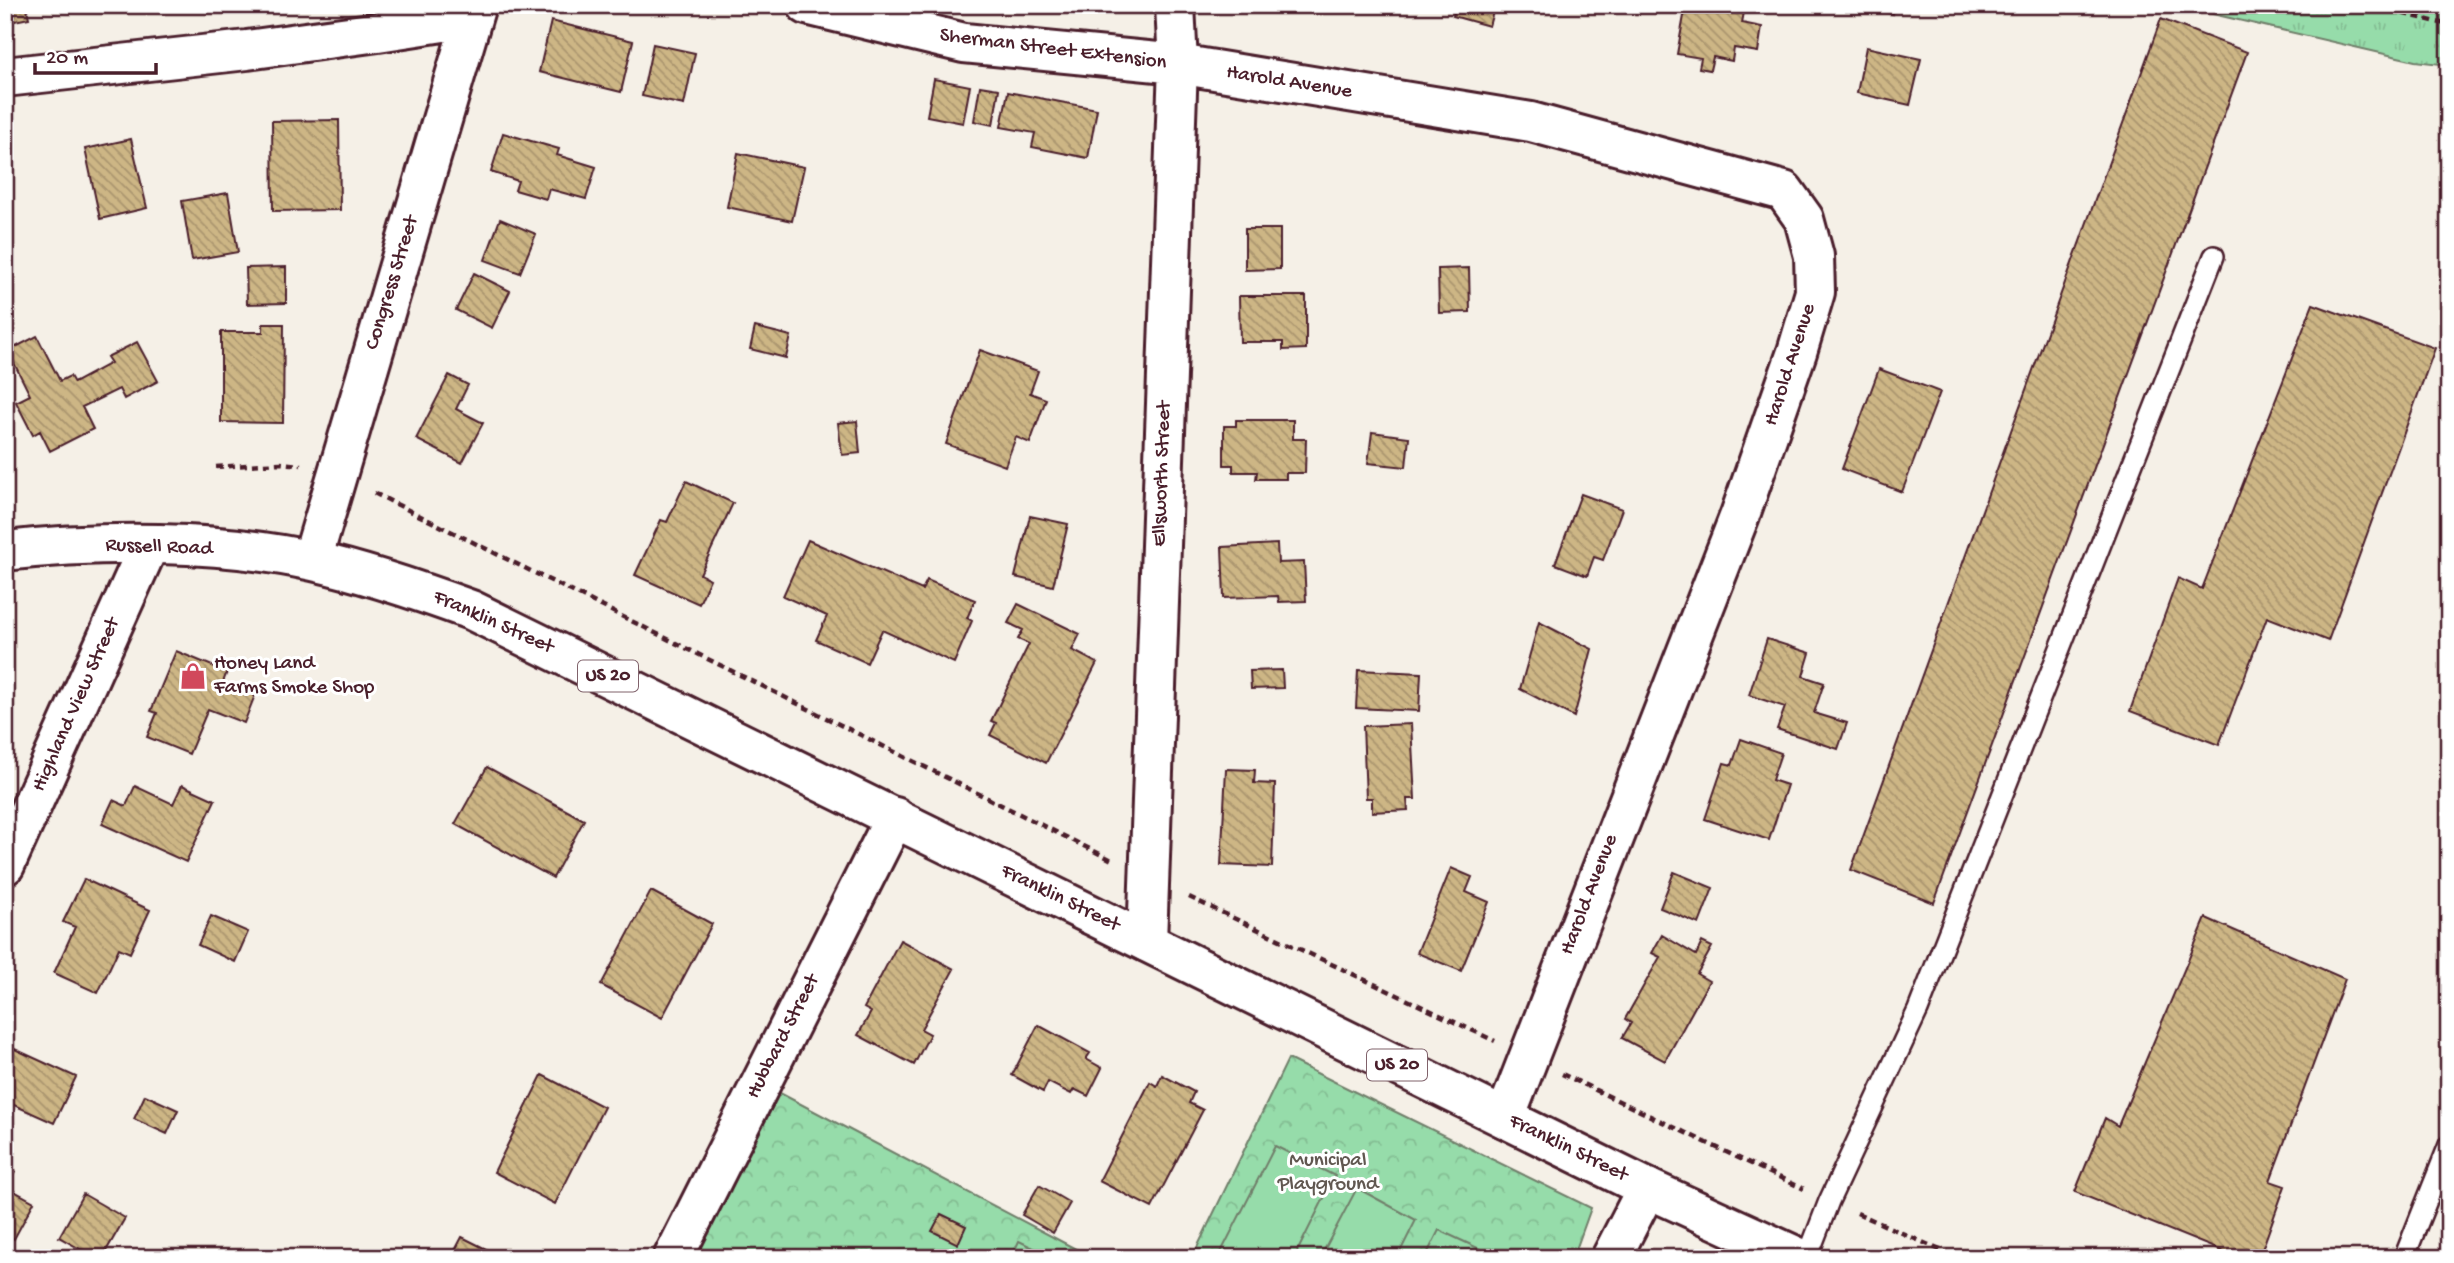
<svg xmlns="http://www.w3.org/2000/svg" width="2454" height="1263" font-family="'Gochi Hand',sans-serif">
	<style>
		.grass { fill: url(#grass-tufts); stroke: #707e6a; stroke-width: 2 }
		.park { fill: url(#park-crowns); stroke: #707e6a; stroke-width: 2 }
		.pitch { fill: #96dcaa; stroke: #707e6a; stroke-width: 2 }
		.building { fill: url(#building-back-hatch); stroke: #4a1f2b; stroke-width: 2 }
		.lines { fill: none; stroke-linecap: round; stroke-linejoin: round }
		.lane-casing { stroke: #4a1f2b; stroke-width: 24 }
		.street-casing { stroke: #4a1f2b; stroke-width: 44 }
		.primary-casing { stroke: #4a1f2b; stroke-width: 44 }
		.path { stroke: #4a1f2b; stroke-width: 4.5; stroke-dasharray: 7 5; stroke-linecap: butt }
		.lane { stroke: #fff; stroke-width: 19 }
		.street { stroke: #fff; stroke-width: 38 }
		.primary { stroke: #fff; stroke-width: 38 }
		.labels { text-anchor: middle; dominant-baseline: central; stroke-width: 6; stroke-linejoin: round; paint-order: stroke }
		.shield { fill: #fff; stroke: #80626b; stroke-width: 2 }
		.shield-label { font-size: 19px; font-weight: bold; fill: #4a1f2b }
		.street-label { font-size: 21px; fill: #4a1f2b; stroke: #fff }
		.poi-label { font-size: 21px; fill: #4a1f2b; stroke: #fff; text-anchor: start }
		.park-label { font-size: 21px; fill: #615851; stroke: #fff }
	</style>
	<defs>
		<pattern id="grass-tufts" width="24" height="20" patternUnits="userSpaceOnUse" patternTransform="scale(1.75)"><rect width="24" height="20" fill="#96dcaa"/><path d="M3 7l-1-3M5 7V3M7 7l1-3M15 17l-1-3M17 17v-4M19 17l1-3" fill="none" stroke="#83bc92"/></pattern>
		<pattern id="park-crowns" width="20" height="18" patternUnits="userSpaceOnUse" patternTransform="scale(1.75)"><rect width="20" height="18" fill="#96dcaa"/><path d="M2 6a3 3 0 1 1 6 0M12 15a3 3 0 1 1 6 0" fill="none" stroke="#83bc92"/></pattern>
		<pattern id="building-back-hatch" width="6" height="6" patternUnits="userSpaceOnUse" patternTransform="scale(1.75)"><rect width="6" height="6" fill="#cdb685"/><path d="M-1 5l2 2M0 0l6 6M5-1l2 2" fill="none" stroke="#a8936d"/></pattern>
	</defs>
	<rect width="100%" height="100%" fill="#f5f0e7"/>
	<filter id="ink" filterUnits="userSpaceOnUse"><feTurbulence type="fractalNoise" baseFrequency=".0143" numOctaves="2"/><feDisplacementMap in="SourceGraphic" scale="14" xChannelSelector="R" yChannelSelector="G"/><feConvolveMatrix kernelMatrix="1 2 1 2 8 2 1 2 1" color-interpolation-filters="sRGB"/></filter>
	<g filter="url(#ink)">
		<!-- grass -->
		<path class="grass" d="M 2174,5 L 2449,5 L 2449,65 L 2415,61 Z"/>
		<!-- park -->
		<path class="park" d="M 1288,1059 L 1591,1208 L 1573,1258 L 1192,1258 Z
			M 778,1092 L 1070,1246 L 1093,1258 L 691,1258 Z"/>
		<!-- pitch -->
		<path class="pitch" d="M 1275,1146 L 1335,1176 L 1294,1258 L 1218,1258 Z
			M 1357,1188 L 1416,1220 L 1397,1258 L 1320,1258 Z
			M 1439,1230 L 1497,1257 L 1497,1258 L 1425,1258 Z
			M 1019,1241 L 1052,1257 L 1011,1258 Z"/>
		<!-- building -->
		<path class="building" d="M 5,5 L 26,5 L 29,18 L 5,23 Z
			M 1456,5 L 1495,5 L 1489,26 L 1453,16 Z
			M 1686,5 L 1736,5 L 1736,10 L 1744,12 L 1742,23 L 1762,27 L 1758,52 L 1734,48 L 1732,61 L 1713,57 L 1710,70 L 1699,68 L 1701,58 L 1677,54 Z
			M 1849,5 L 1895,5 L 1893,14 Z
			M 2161,19 L 2247,52 L 1934,903 L 1851,870 Z
			M 551,21 L 633,41 L 621,92 L 539,72 Z
			M 653,44 L 695,53 L 684,105 L 642,96 Z
			M 1866,47 L 1921,59 L 1910,105 L 1857,93 Z
			M 934,79 L 970,86 L 963,123 L 927,116 Z
			M 980,86 L 999,89 L 993,125 L 974,121 Z
			M 1008,92 L 1097,109 L 1088,158 L 1032,147 L 1035,133 L 1001,127 Z
			M 339,120 L 340,210 L 273,211 L 272,121 Z
			M 503,133 L 559,149 L 557,155 L 596,167 L 586,199 L 549,189 L 546,199 L 515,190 L 518,181 L 491,172 Z
			M 131,139 L 147,208 L 100,219 L 85,149 Z
			M 738,153 L 804,167 L 792,221 L 727,207 Z
			M 228,193 L 238,252 L 192,260 L 182,201 Z
			M 500,219 L 536,234 L 520,273 L 485,260 Z
			M 1245,229 L 1280,229 L 1280,269 L 1245,270 Z
			M 286,267 L 286,303 L 247,304 L 246,268 Z
			M 1469,268 L 1470,312 L 1439,313 L 1438,269 Z
			M 474,273 L 510,291 L 492,328 L 456,310 Z
			M 1239,296 L 1306,296 L 1306,349 L 1283,350 L 1283,342 L 1240,342 Z
			M 2313,304 L 2435,348 L 2328,641 L 2267,617 L 2219,745 L 2130,711 L 2178,578 L 2202,589 Z
			M 263,324 L 284,324 L 283,423 L 221,422 L 221,332 L 263,332 Z
			M 755,327 L 791,336 L 786,358 L 750,349 Z
			M 37,336 L 60,381 L 70,376 L 74,383 L 111,363 L 107,357 L 137,342 L 158,381 L 124,399 L 119,389 L 82,407 L 93,429 L 50,451 L 40,431 L 33,435 L 16,402 L 30,395 L 8,351 Z
			M 980,350 L 1038,371 L 1030,393 L 1046,399 L 1030,443 L 1016,437 L 1005,466 L 946,444 Z
			M 1879,369 L 1940,392 L 1902,492 L 1842,469 Z
			M 449,375 L 468,385 L 456,409 L 483,423 L 462,463 L 416,439 Z
			M 1236,420 L 1293,420 L 1293,439 L 1306,439 L 1305,473 L 1286,473 L 1286,479 L 1256,479 L 1257,472 L 1233,472 L 1233,465 L 1224,465 L 1224,426 L 1236,426 Z
			M 857,421 L 860,453 L 842,455 L 838,423 Z
			M 1372,432 L 1409,437 L 1406,467 L 1368,463 Z
			M 686,481 L 733,503 L 700,574 L 710,579 L 699,604 L 635,575 L 661,520 L 667,522 Z
			M 1581,494 L 1622,509 L 1603,560 L 1594,557 L 1587,576 L 1555,564 Z
			M 1030,516 L 1068,524 L 1053,586 L 1015,577 Z
			M 808,540 L 922,590 L 927,580 L 975,600 L 967,618 L 972,621 L 954,663 L 882,630 L 867,663 L 816,640 L 827,616 L 783,596 Z
			M 1277,544 L 1278,563 L 1304,562 L 1306,601 L 1279,602 L 1278,596 L 1224,598 L 1222,547 Z
			M 1018,604 L 1080,634 L 1072,650 L 1097,663 L 1046,763 L 990,735 L 996,723 L 991,721 L 1029,644 L 1018,639 L 1023,630 L 1008,623 Z
			M 1539,622 L 1592,649 L 1574,717 L 1520,689 Z
			M 1767,639 L 1810,653 L 1803,676 L 1824,683 L 1814,713 L 1847,723 L 1838,749 L 1777,729 L 1785,707 L 1749,695 Z
			M 176,651 L 227,672 L 223,682 L 255,695 L 244,723 L 208,709 L 189,754 L 147,737 L 157,713 L 151,711 Z
			M 1282,670 L 1283,688 L 1251,689 L 1250,671 Z
			M 1358,670 L 1421,673 L 1419,711 L 1356,708 Z
			M 1411,724 L 1415,799 L 1407,799 L 1408,810 L 1372,812 L 1372,798 L 1366,798 L 1363,726 Z
			M 1741,739 L 1781,753 L 1772,780 L 1787,785 L 1769,840 L 1705,819 L 1724,763 L 1732,765 Z
			M 487,767 L 584,820 L 553,878 L 455,824 Z
			M 1226,769 L 1255,770 L 1254,783 L 1275,784 L 1272,867 L 1221,865 Z
			M 182,785 L 215,800 L 186,862 L 102,824 L 113,800 L 126,806 L 135,786 L 173,804 Z
			M 1451,868 L 1472,877 L 1466,892 L 1489,902 L 1461,971 L 1417,953 Z
			M 1674,872 L 1713,888 L 1699,924 L 1660,908 Z
			M 84,879 L 150,910 L 130,953 L 119,948 L 98,993 L 54,973 L 75,927 L 63,922 Z
			M 651,891 L 712,924 L 662,1018 L 601,985 Z
			M 211,916 L 248,932 L 235,962 L 198,945 Z
			M 2206,918 L 2345,979 L 2270,1181 L 2285,1186 L 2259,1258 L 2239,1258 L 2075,1192 L 2105,1118 L 2118,1126 Z
			M 1662,935 L 1696,955 L 1702,942 L 1712,947 L 1697,974 L 1709,981 L 1665,1061 L 1622,1038 L 1631,1023 L 1625,1019 L 1660,957 L 1652,953 Z
			M 900,940 L 954,969 L 921,1029 L 930,1034 L 914,1065 L 858,1035 L 871,1012 L 864,1008 Z
			M 1038,1025 L 1090,1053 L 1086,1059 L 1102,1068 L 1088,1096 L 1074,1089 L 1071,1094 L 1048,1082 L 1043,1092 L 1012,1075 Z
			M 8,1046 L 76,1077 L 54,1123 L 5,1101 L 5,1053 Z
			M 542,1075 L 604,1107 L 555,1204 L 494,1172 Z
			M 1162,1075 L 1194,1092 L 1189,1103 L 1203,1110 L 1152,1208 L 1099,1181 L 1150,1082 L 1157,1086 Z
			M 145,1095 L 178,1110 L 167,1134 L 134,1119 Z
			M 5,1167 L 15,1172 L 7,1187 L 34,1202 L 14,1239 L 5,1234 Z
			M 1039,1185 L 1070,1203 L 1053,1233 L 1022,1215 Z
			M 83,1194 L 125,1218 L 102,1258 L 96,1258 L 59,1237 Z
			M 941,1214 L 966,1226 L 958,1244 L 932,1231 Z
			M 462,1237 L 504,1258 L 451,1258 Z"/>
		<g class="lines">
			<defs>
				<path id="lane" d="M 1807,1258 L 1829,1201 L 1918,1010 L 2214,256
					M 2404,1258 L 2449,1145"/>
				<path id="street" d="M 807,5 L 964,43 L 1178,64 L 1531,122 L 1784,191 L 1804,219 L 1814,256 L 1815,292 L 1797,352 L 1740,515 L 1505,1118
					M 5,77 L 247,50 L 378,32 L 456,20 L 474,5
					M 312,560 L 476,5
					M 5,865 L 149,545
					M 1147,942 L 1178,64 L 1175,5
					M 673,1258 L 895,817
					M 1611,1258 L 1647,1188"/>
				<path id="primary" d="M 5,551 C 100,540 220,540 313,561 C 367,573 419,591 471,610 L 1647,1188 L 1800,1258"/>
			</defs>
			<!-- lane casing -->
			<use href="#lane" class="lane-casing"/>
			<!-- street casing -->
			<use href="#street" class="street-casing"/>
			<!-- primary casing -->
			<use href="#primary" class="primary-casing"/>
			<!-- path -->
			<path class="path" d="M 2368,5 L 2449,25
				M 216,467 L 281,463 L 301,465
				M 374,493 L 1112,860
				M 1189,897 L 1495,1041
				M 1562,1074 L 1804,1189
				M 1857,1213 L 1958,1258"/>
			<!-- lane -->
			<use href="#lane" class="lane"/>
			<!-- street -->
			<use href="#street" class="street"/>
			<!-- primary -->
			<use href="#primary" class="primary"/>
		</g>
	</g>
	<!-- icons -->
	<defs>
		<symbol id="shop-bare" viewBox="-9 -9 18 18"><path d="M-5-2.5h2.3a2.7 3.5 0 0 1 5.4 0H5L5.5 6h-11ZM-1.5-2.5h3a1.5 2.3 0 0 0-3 0Z" fill="#d1495b" stroke="#fff" stroke-width="2.5" paint-order="stroke"/></symbol>
	</defs>
	<g fill-rule="evenodd">
		<use href="#shop-bare" x="174" y="657" width="38" height="38"/>
	</g>
	<g class="labels">
		<!-- shield labels -->
		<g class="shield">
			<rect x="578" y="660.5" width="60" height="31" rx="5"/>
			<rect x="1367" y="1049.5" width="60" height="31" rx="5"/>
		</g>
		<g class="shield-label">
			<text x="608" y="676">US 20</text>
			<text x="1397" y="1065">US 20</text>
		</g>
		<!-- street labels -->
		<g class="street-label">
			<text transform="translate(1053 50) rotate(7)">Sherman Street Extension</text>
			<text transform="translate(1289 83) rotate(9)">Harold Avenue</text>
			<text transform="translate(393 283) rotate(-73)">Congress Street</text>
			<text transform="translate(1791 365) rotate(-72)">Harold Avenue</text>
			<text transform="translate(1163 474) rotate(-88)">Ellsworth Street</text>
			<text transform="translate(159 548) rotate(2)">Russell Road</text>
			<text transform="translate(493 623) rotate(24)">Franklin Street</text>
			<text transform="translate(77 705) rotate(-66)">Highland View Street</text>
			<text transform="translate(1590 895) rotate(-69)">Harold Avenue</text>
			<text transform="translate(1060 899) rotate(26)">Franklin Street</text>
			<text transform="translate(784 1037) rotate(-63)">Hubbard Street</text>
			<text transform="translate(1568 1149) rotate(26)">Franklin Street</text>
		</g>
		<!-- poi labels -->
		<g class="poi-label">
			<text x="214" y="664">Honey Land<tspan x="214" dy="24">Farms Smoke Shop</tspan></text>
		</g>
		<!-- park labels -->
		<g class="park-label">
			<text x="1328" y="1161">Municipal<tspan x="1328" dy="24">Playground</tspan></text>
		</g>
	</g>
	<!-- margin -->
	<rect width="2454" height="1263" fill="none" stroke="#fff" stroke-width="28"/>
	<rect x="14" y="14" width="2426" height="1235" fill="none" stroke="#4a1f2b" stroke-width="2.5" filter="url(#ink)"/>
	<!-- scale -->
	<path d="M35 63v10h121v-10" fill="none" stroke="#4a1f2b" stroke-width="3.5"/>
	<text x="46" y="63" font-size="21" fill="#4a1f2b" stroke="#ffffff" stroke-width="5" paint-order="stroke">20 m</text>
</svg>
